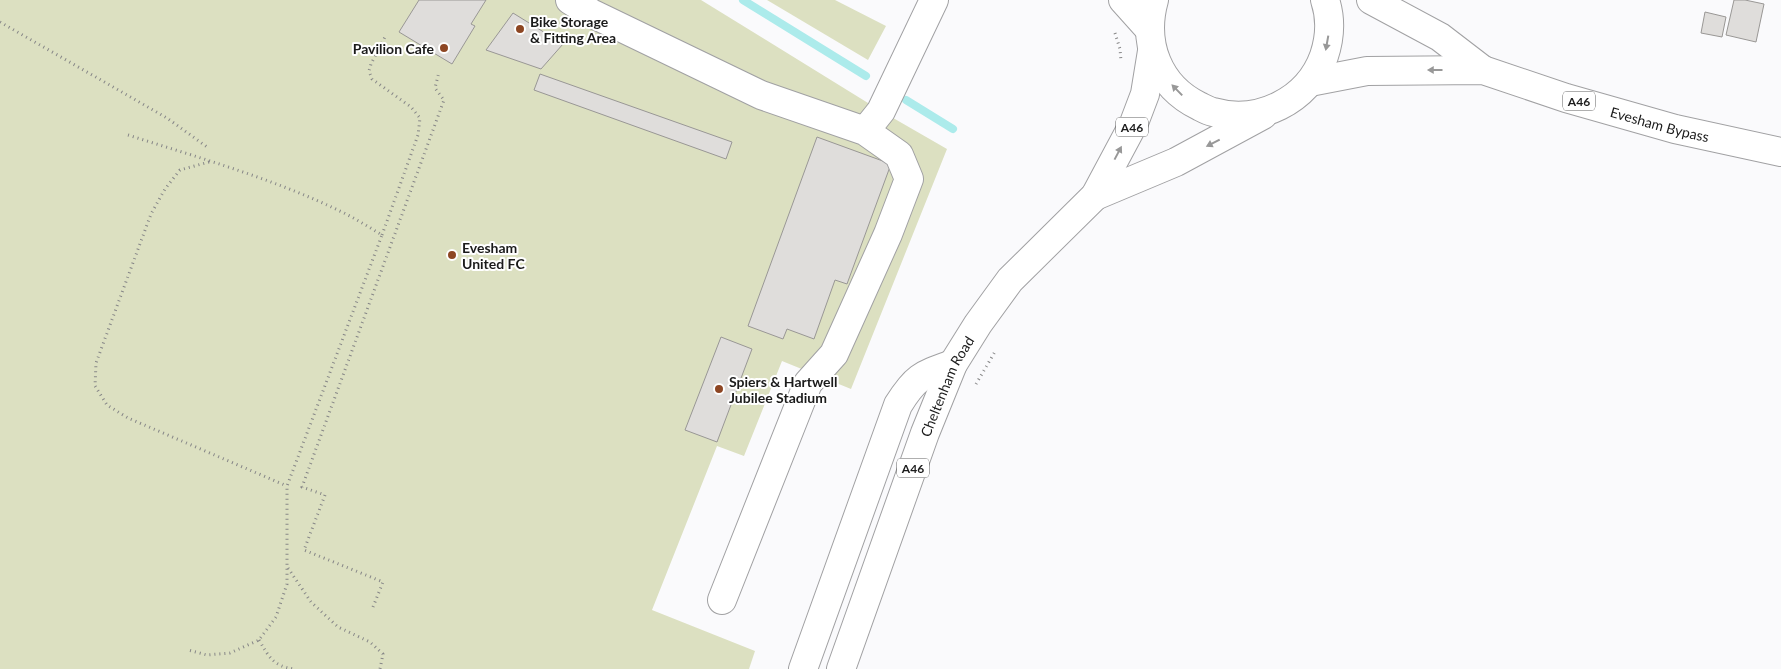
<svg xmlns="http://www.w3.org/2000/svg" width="1781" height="669" font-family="Lato,sans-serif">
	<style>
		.green { fill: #dce0c1 }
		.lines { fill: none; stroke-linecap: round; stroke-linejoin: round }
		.stream { stroke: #acebeb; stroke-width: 8 }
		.building { fill: #dfdddb; stroke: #999795 }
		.minor-casing { stroke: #a1a1a3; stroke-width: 30 }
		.highway-casing { stroke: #a1a1a3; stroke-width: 30 }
		.path { stroke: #868687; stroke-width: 3; stroke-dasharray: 1 4; stroke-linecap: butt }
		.minor { stroke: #fff; stroke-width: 28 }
		.highway { stroke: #fff; stroke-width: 28 }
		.oneway { fill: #989898 }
		.poi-dot { fill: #8d4623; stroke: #fff; stroke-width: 2 }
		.labels { text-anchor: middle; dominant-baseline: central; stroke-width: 4; stroke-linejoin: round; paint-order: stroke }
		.shield { fill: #fff; stroke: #5f5f5f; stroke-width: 1 }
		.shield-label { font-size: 12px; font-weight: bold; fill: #1b1b1b }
		.poi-label { font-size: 14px; font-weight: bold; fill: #1b1b1b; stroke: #fff; text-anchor: start }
		.street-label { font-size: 14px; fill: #1b1b1b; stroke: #fff }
	</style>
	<rect width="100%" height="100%" fill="#fafafc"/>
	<!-- green -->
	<path class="green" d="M 0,0 L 701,0 L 881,111 L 947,149 L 851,389 L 782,361 L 744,456 L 717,446 L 652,610 L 755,651 L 749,669 L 0,669 Z
		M 767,0 L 835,0 L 886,26 L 868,60 Z"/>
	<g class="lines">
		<!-- stream -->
		<path class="stream" d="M 743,0 L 866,76
			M 906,100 L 953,129"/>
	</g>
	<!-- building -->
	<path class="building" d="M 419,0 L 486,0 L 471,24 L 475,26 L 452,64 L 399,32 Z
		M 1734,0 L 1745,0 L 1764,4 L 1756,42 L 1726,35 Z
		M 1705,12 L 1726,17 L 1722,37 L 1701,33 Z
		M 513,13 L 563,44 L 541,69 L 486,50 Z
		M 540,74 L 732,142 L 726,159 L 534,90 Z
		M 817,137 L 891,164 L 847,284 L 835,280 L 814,339 L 787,329 L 783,339 L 748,326 Z
		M 721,337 L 752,349 L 717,442 L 685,430 Z"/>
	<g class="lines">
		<defs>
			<path id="minor" d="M 570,0 L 591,13 L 761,95 L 865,131 L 899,155 L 909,179 L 888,234 L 834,354 L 808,383 L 722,600
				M 1123,0 L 1149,29
				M 865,131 L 881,111 L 934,0
				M 803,669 L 898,405 C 916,376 922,375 953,364"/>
			<g id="highway">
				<path d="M 1154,0 C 1142,43 1158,86 1199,106 C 1203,108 1208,111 1213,112 C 1258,125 1308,101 1324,56 C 1330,38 1331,18 1325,0"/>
				<path d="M 1371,0 L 1440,37 L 1483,70"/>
				<path id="s1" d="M 1310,82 L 1367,71 L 1483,70 L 1566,98 L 1675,129 L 1781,152"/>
				<path d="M 1095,196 L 1176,162 L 1263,115"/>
				<path id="s2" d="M 841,669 L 925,433 L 953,364 L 978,324 L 1010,280 L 1095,196 L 1134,123 L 1145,94 L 1152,51"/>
			</g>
		</defs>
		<!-- minor casing -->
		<use href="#minor" class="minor-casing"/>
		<!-- highway casing -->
		<use href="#highway" class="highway-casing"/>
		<!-- path -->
		<path class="path" d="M 0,22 L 167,118 L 207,147
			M 1115,33 L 1120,49 L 1121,61
			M 128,135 C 200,158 274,179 342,212 C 356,219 369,227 382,235 L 287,486 L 287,584 L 276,617 L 259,640 L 230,653 L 207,655 L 188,650
			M 209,162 L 180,170 L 165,189 L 151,214 L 96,363 L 95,386 L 107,405 L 128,418 L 287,486
			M 382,235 L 418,135 L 420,118 L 411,107 L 372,79 L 369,71 L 371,64 L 385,37
			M 976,384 L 996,350
			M 288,568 L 311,602 L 338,627 L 370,642 L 383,654 L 380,669
			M 373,607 L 383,582 L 304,550 L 325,495 L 302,487 L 444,100 L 435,88 L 439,72
			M 259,640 C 269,657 273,666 294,669"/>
		<!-- minor -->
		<use href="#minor" class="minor"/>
		<!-- highway -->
		<use href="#highway" class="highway"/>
	</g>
	<!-- one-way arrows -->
	<defs><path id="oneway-solid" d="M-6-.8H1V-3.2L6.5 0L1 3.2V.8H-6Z" transform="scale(1.25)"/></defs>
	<g class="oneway">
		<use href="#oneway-solid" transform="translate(1327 43) rotate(100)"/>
		<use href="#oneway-solid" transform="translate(1435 70) rotate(180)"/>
		<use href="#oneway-solid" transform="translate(1177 90) rotate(-134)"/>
		<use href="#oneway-solid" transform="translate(1213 143) rotate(153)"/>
		<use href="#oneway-solid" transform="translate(1118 153) rotate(-62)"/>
	</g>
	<!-- markers -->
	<g class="poi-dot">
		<circle cx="520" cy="29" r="5"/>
		<circle cx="444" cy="48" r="5"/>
		<circle cx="452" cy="255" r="5"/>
		<circle cx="719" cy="389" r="5"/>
	</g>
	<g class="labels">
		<!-- shield labels -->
		<g class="shield">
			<rect x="1563" y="91.5" width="32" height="19" rx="4"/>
			<rect x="1116" y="117.5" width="32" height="19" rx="4"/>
			<rect x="897" y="458.5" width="32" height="19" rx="4"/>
		</g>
		<g class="shield-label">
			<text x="1579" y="101">A46</text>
			<text x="1132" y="127">A46</text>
			<text x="913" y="468">A46</text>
		</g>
		<!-- poi labels -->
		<g class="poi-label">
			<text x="530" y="21">Bike Storage<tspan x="530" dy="16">&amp; Fitting Area</tspan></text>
			<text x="434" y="48" text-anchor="end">Pavilion Cafe</text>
			<text x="462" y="247">Evesham<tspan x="462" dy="16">United FC</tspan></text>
			<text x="729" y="381">Spiers &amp; Hartwell<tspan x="729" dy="16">Jubilee Stadium</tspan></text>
		</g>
		<!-- street labels -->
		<g class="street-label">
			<text stroke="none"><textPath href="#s1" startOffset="359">Evesham Bypass</textPath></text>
			<text stroke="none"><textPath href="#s2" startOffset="302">Cheltenham Road</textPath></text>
		</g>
	</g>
</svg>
